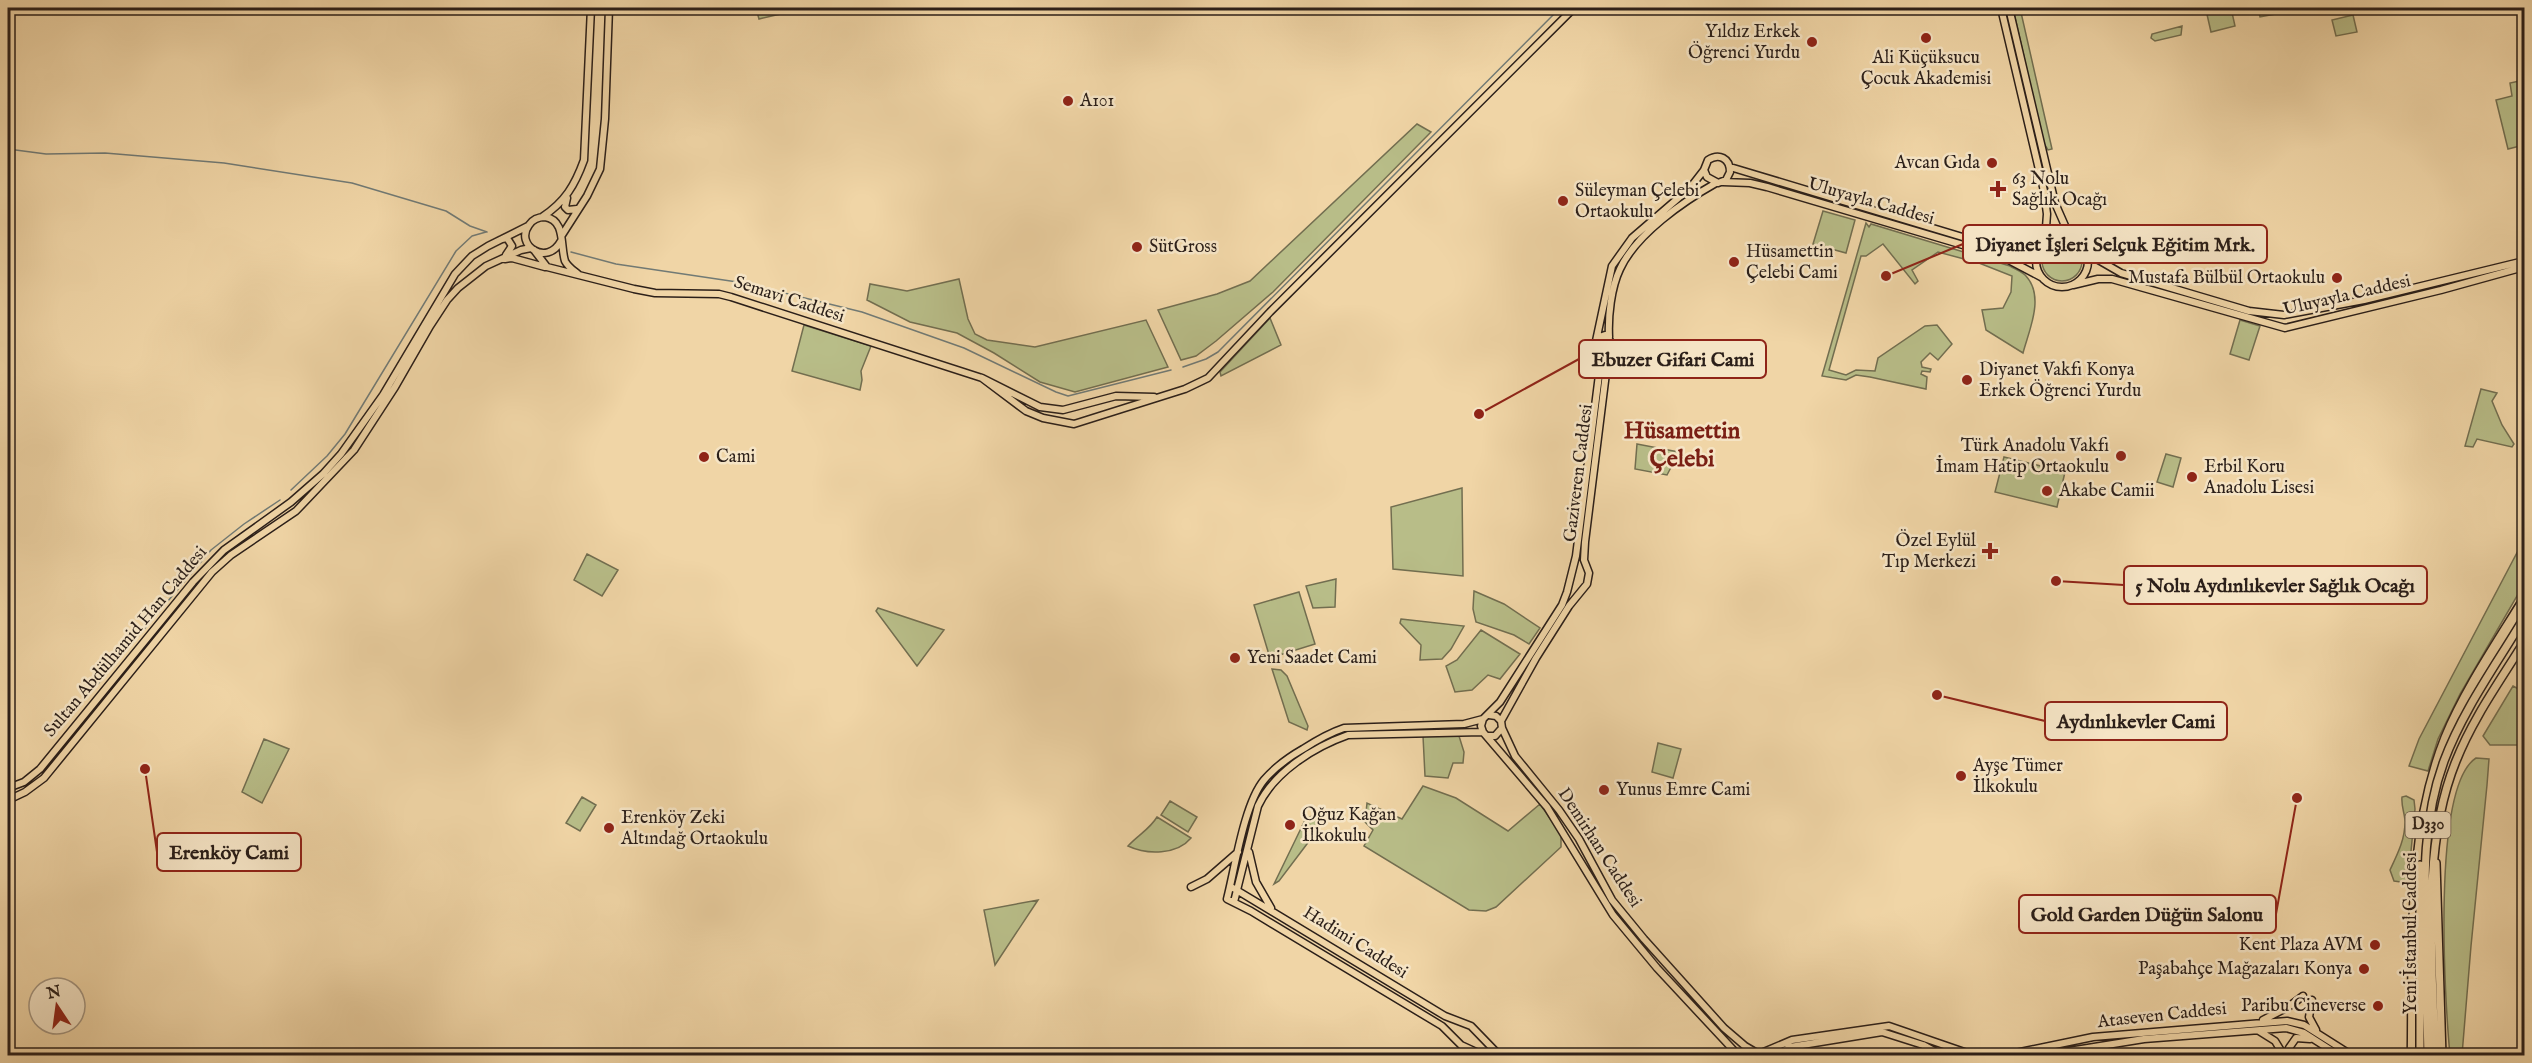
<svg xmlns="http://www.w3.org/2000/svg" width="2532" height="1063" font-family="'IM FELL English',serif">
	<style>
		.green { fill: #b8bd88; stroke: #726e50; stroke-width: 1.5 }
		.lines { fill: none; stroke-linecap: round; stroke-linejoin: round }
		.stream { stroke: #717a75; stroke-width: 1.5 }
		.major-casing { stroke: #2b1f19; stroke-width: 9 }
		.highway-casing { stroke: #2b1f19; stroke-width: 10 }
		.major { stroke: #f0d5a6; stroke-width: 6 }
		.highway { stroke: #f0d5a6; stroke-width: 7 }
		.tram { stroke: #2b1f19; stroke-width: 1.5 }
		.poi-dot { fill: #8f2418; stroke: #f5e4c5; stroke-width: 2 }
		.labels { text-anchor: middle; dominant-baseline: central; stroke-width: 5; stroke-linejoin: round; paint-order: stroke }
		.shield { fill: #f5e4c5; stroke: #685a4d; stroke-width: 1.5 }
		.shield-label { font-size: 16px; font-weight: bold; fill: #2b1f19 }
		.poi-label { font-size: 18px; fill: #2b1f19; stroke: #f5e4c5; text-anchor: start }
		.street-label { font-size: 18px; fill: #2b1f19; stroke: #f5e4c5 }
		.district-label { font-size: 24px; font-weight: bold; fill: #7a1f14; stroke: #f5e4c5 }
		.leader { fill: none; stroke: #8f2418; stroke-width: 2 }
		.callout-dot { fill: #8f2418; stroke: #f5e4c5; stroke-width: 2 }
		.callout { fill: #f5e4c5; stroke: #8f2418; stroke-width: 2 }
		.callout-label { font-size: 20px; text-anchor: middle; font-weight: bold; fill: #2b1f19 }
	</style>
	<rect width="100%" height="100%" fill="#f0d5a6"/>
	<filter id="stains"><feTurbulence type="fractalNoise" baseFrequency=".00333" numOctaves="4"/><feColorMatrix values="0 0 0 0 .2 0 0 0 0 .09 0 0 0 0 .02 0 0 0 .5 -.17"/></filter>
	<radialGradient id="worn" r=".72"><stop offset=".6" stop-color="#630" stop-opacity="0"/><stop offset="1" stop-color="#630" stop-opacity=".3"/></radialGradient>
	<!-- green -->
	<path class="green" d="M 756,8 L 807,8 L 759,19 Z
		M 2013,8 L 2020,8 L 2052,149 L 2048,150 L 2043,142 Z
		M 2218,8 L 2231,8 L 2235,26 L 2211,32 L 2206,10 Z
		M 2258,8 L 2307,8 L 2260,17 Z
		M 2353,15 L 2357,32 L 2336,36 L 2332,20 Z
		M 2182,26 L 2181,35 L 2155,41 L 2151,38 L 2152,34 Z
		M 2524,80 L 2524,145 L 2508,149 L 2496,100 L 2512,96 L 2510,83 Z
		M 1417,124 L 1431,132 L 1273,292 L 1216,341 L 1196,356 L 1181,360 L 1158,310 L 1217,294 L 1250,281 Z
		M 1823,211 L 1855,220 L 1846,253 L 1813,244 Z
		M 1866,223 L 1869,227 L 1871,224 L 2010,266 C 2015,269 2023,272 2026,276 C 2045,297 2029,330 2023,353 L 1986,330 L 1982,310 L 2003,308 L 2011,292 L 2012,276 L 1979,263 L 1938,252 L 1912,270 L 1918,281 L 1915,284 L 1883,244 L 1866,256 L 1861,256 L 1829,370 L 1846,375 L 1856,370 L 1875,371 L 1878,358 L 1925,326 L 1937,325 L 1952,344 L 1938,360 L 1930,353 L 1921,362 L 1922,367 L 1931,369 L 1930,372 L 1922,371 L 1921,374 L 1927,377 L 1926,389 L 1870,377 L 1856,375 L 1846,380 L 1822,376 Z
		M2042 261a20 20 0 1 1 40 0a20 20 0 1 1-40 0Z
		M 959,279 L 968,319 L 975,334 L 987,340 L 1035,347 L 1146,320 L 1168,367 L 1075,392 L 1040,382 L 994,353 L 957,333 L 910,322 L 867,300 L 870,284 L 907,291 Z
		M 1270,318 L 1281,345 L 1221,376 L 1220,372 Z
		M 2240,320 L 2260,326 L 2249,360 L 2230,354 Z
		M 804,325 L 871,346 L 861,371 L 862,380 L 860,390 L 792,371 Z
		M 2481,389 L 2497,393 L 2492,401 L 2502,425 L 2514,444 L 2512,447 L 2477,439 L 2473,447 L 2465,446 Z
		M 1637,444 L 1679,452 L 1667,475 L 1635,469 Z
		M 2166,454 L 2181,458 L 2173,487 L 2157,482 Z
		M 2004,457 L 2065,472 L 2057,507 L 1995,492 Z
		M 1462,488 L 1463,576 L 1393,569 L 1391,507 Z
		M 2520,547 L 2524,549 L 2524,584 L 2460,694 L 2438,739 L 2428,771 L 2409,766 L 2419,739 Z
		M 587,554 L 618,570 L 602,596 L 574,580 Z
		M 1336,579 L 1335,607 L 1313,608 L 1306,586 Z
		M 1474,591 L 1504,604 L 1540,628 L 1529,644 L 1514,635 L 1476,622 L 1473,609 Z
		M 1299,592 L 1315,644 L 1270,658 L 1254,605 Z
		M 878,608 L 944,630 L 917,666 L 876,611 Z
		M 1401,619 L 1464,626 L 1451,649 L 1442,659 L 1420,660 L 1421,645 L 1400,623 Z
		M 1481,630 L 1520,654 L 1500,679 L 1488,675 L 1472,690 L 1455,692 L 1446,666 L 1457,660 Z
		M 1272,669 L 1281,670 L 1287,676 L 1308,726 L 1307,730 L 1289,722 Z
		M 2513,686 L 2524,692 L 2524,745 L 2490,745 L 2483,736 Z
		M 1423,736 L 1459,736 L 1464,752 L 1463,763 L 1453,763 L 1448,778 L 1425,776 Z
		M 264,739 L 289,749 L 262,803 L 242,792 Z
		M 1658,743 L 1681,749 L 1673,778 L 1652,772 Z
		M 2476,758 L 2489,759 L 2487,785 L 2471,946 L 2462,1055 L 2450,1055 C 2445,1003 2431,787 2476,758 Z
		M 1423,786 L 1456,798 L 1508,831 L 1540,804 L 1561,834 L 1561,847 L 1496,907 L 1486,911 L 1469,910 L 1364,846 L 1373,830 L 1365,822 L 1367,803 L 1402,819 Z
		M 2406,796 L 2414,800 L 2415,809 L 2408,883 L 2394,881 L 2390,870 C 2397,855 2405,840 2405,822 C 2405,814 2401,806 2402,797 Z
		M 582,797 L 596,805 L 580,831 L 566,823 Z
		M 1170,801 L 1197,817 L 1188,832 L 1161,815 Z
		M 1322,813 L 1326,815 L 1313,836 L 1279,881 L 1274,884 L 1306,818 Z
		M 1157,817 L 1191,838 C 1177,855 1147,855 1128,846 C 1138,835 1150,829 1157,817 Z
		M 1038,900 L 995,965 L 984,910 Z"/>
	<g class="lines">
		<!-- stream -->
		<path class="stream" d="M 8,149 L 46,154 L 105,153 L 224,163 L 352,183 L 446,211 L 470,226 L 487,232
			M 571,252 L 616,264 L 744,283 L 862,312 L 964,348 L 1056,392 L 1068,396 L 1171,370
			M 1183,367 L 1206,359 L 1218,352 L 1560,8
			M 291,490 L 327,456 L 345,434 L 456,251 L 472,236 L 486,232
			M 86,698 L 211,550 L 244,524 L 280,500"/>
		<defs>
			<path id="major" d="M 2001,8 L 2044,191 L 2047,214 L 2045,241
				M 2009,8 L 2055,203 L 2066,228 L 2076,239
				M 1730,167 L 1999,248 L 2027,250 L 2042,244
				M 1723,182 L 1750,183 L 1767,187 L 1973,248 L 2005,258 L 2041,277
				M 567,198 L 565,207 L 568,210 L 577,209
				M 542,217 C 565,202 575,185 584,160 L 591,8
				M2036 261a26 26 0 1 1 52 0a26 26 0 1 1-52 0Z
				M 562,235 L 587,196 L 600,169 L 605,119 L 609,8
				M 502,239 L 507,238 L 512,246 L 506,255
				M 561,241 C 547,267 514,245 529,225 C 533,219 539,217 545,217 C 566,220 560,246 565,261 C 568,267 573,270 578,274
				M 2085,248 L 2095,258 L 2121,273 L 2249,311 L 2284,315 L 2364,300 L 2524,261
				M 534,250 L 547,267 L 634,289 L 655,293 L 719,294 L 731,297 L 982,378 L 1040,407 L 1063,410 L 1116,396 L 1154,397
				M 505,259 L 512,258 L 545,267
				M 2073,285 L 2098,279 L 2112,279 L 2285,328 L 2441,290 L 2524,267
				M 1609,337 C 1608,316 1611,288 1620,269 C 1636,234 1684,201 1716,183
				M 982,378 L 1026,411 L 1043,418 L 1074,424 L 1185,389 L 1208,378 L 1270,312 L 1574,8
				M 1489,715 L 1496,716 L 1501,721 L 1502,728 L 1515,756 L 1559,810 L 1579,839 L 1612,900 L 1644,939 L 1724,1028 L 1745,1046 L 1762,1056
				M 1483,719 L 1481,726 L 1483,732 L 1547,807 L 1613,915 L 1657,968 L 1739,1056
				M 1501,721 L 1536,658 L 1569,606 L 1587,584 L 1589,573 L 1584,560 L 1585,542 L 1610,341 L 1605,335 L 1597,338
				M 1488,736 L 1495,736 L 1502,728
				M 8,788 L 24,782 L 40,769 L 193,582 L 224,550 L 291,502 L 323,474 L 341,454 L 383,395 L 455,274 L 472,256 L 488,246 L 528,226
				M 8,800 L 25,792 L 44,778 L 212,572 L 231,555 L 296,511 L 354,450 L 395,387 L 430,326 L 447,300 L 458,288 L 486,266 L 521,250 L 531,248
				M 1249,852 L 1256,882 L 1271,908
				M 1191,887 L 1207,879 L 1238,852
				M 1233,888 L 1445,1016 L 1471,1026 L 1500,1056
				M 1234,902 L 1258,806 C 1274,772 1314,747 1348,735 L 1483,732
				M 2312,1000 L 2309,1017 L 2316,1030
				M 2263,1020 L 2288,1007 L 2303,996
				M 2259,1031 L 2275,1041 L 2283,1054
				M 2289,1048 L 2296,1038 L 2310,1039
				M 1759,1054 L 1792,1040 L 1889,1026 L 1976,1056
				M 1485,1056 L 1461,1045 L 1442,1026 L 1251,911 L 1227,899 C 1235,868 1244,804 1264,780 C 1275,767 1289,757 1303,749 C 1317,740 1329,733 1344,728 L 1464,724 L 1483,719 L 1500,702 L 1562,605 L 1567,592 L 1576,556 L 1600,367 L 1596,341 L 1612,266 L 1632,238 L 1690,188 L 1704,170 L 1708,160 C 1719,153 1730,158 1730,172 L 1726,180 L 1718,183 L 1707,177 L 1704,170
				M 1775,1056 L 1790,1047 L 1882,1032 L 1923,1045 L 1943,1056
				M 2001,1056 L 2093,1037 L 2287,1021 L 2304,1025 L 2353,1056
				M 2038,1056 L 2144,1039 L 2286,1028 L 2304,1033 L 2340,1056"/>
			<path id="highway" d="M 2436,863 L 2442,1056
				M 2420,1056 L 2420,865
				M 2428,1056 C 2427,1016 2426,976 2426,937 C 2424,877 2423,818 2444,761 C 2463,710 2496,665 2524,618
				M 2435,1056 C 2433,961 2420,849 2456,761 C 2473,718 2500,681 2524,642"/>
		</defs>
		<!-- major casing -->
		<use href="#major" class="major-casing"/>
		<!-- highway casing -->
		<use href="#highway" class="highway-casing"/>
		<!-- major -->
		<use href="#major" class="major"/>
		<!-- highway -->
		<use href="#highway" class="highway"/>
		<!-- tram -->
		<path class="tram" d="M 2407,1056 C 2409,949 2401,837 2441,736 C 2462,685 2495,638 2524,590"/>
	</g>
	<!-- markers -->
	<g class="poi-dot">
		<circle cx="1926" cy="38" r="6"/>
		<circle cx="1812" cy="42" r="6"/>
		<circle cx="1068" cy="101" r="6"/>
		<circle cx="1992" cy="163" r="6"/>
		<path d="M1995 180h6v6h6v6h-6v6h-6v-6h-6v-6h6z"/>
		<circle cx="1563" cy="201" r="6"/>
		<circle cx="1137" cy="247" r="6"/>
		<circle cx="1734" cy="262" r="6"/>
		<circle cx="2337" cy="278" r="6"/>
		<circle cx="1967" cy="380" r="6"/>
		<circle cx="2121" cy="456" r="6"/>
		<circle cx="704" cy="457" r="6"/>
		<circle cx="2192" cy="477" r="6"/>
		<circle cx="2047" cy="491" r="6"/>
		<path d="M1987 542h6v6h6v6h-6v6h-6v-6h-6v-6h6z"/>
		<circle cx="1235" cy="658" r="6"/>
		<circle cx="1961" cy="776" r="6"/>
		<circle cx="1604" cy="790" r="6"/>
		<circle cx="1290" cy="825" r="6"/>
		<circle cx="609" cy="828" r="6"/>
		<circle cx="2375" cy="945" r="6"/>
		<circle cx="2364" cy="969" r="6"/>
		<circle cx="2378" cy="1006" r="6"/>
	</g>
	<g class="labels">
		<!-- shield labels -->
		<rect class="shield" x="2405.5" y="812" width="45" height="26" rx="4.5"/>
		<g class="shield-label">
			<text x="2428" y="825">D330</text>
		</g>
		<!-- poi labels -->
		<g class="poi-label">
			<text x="1800" y="32" text-anchor="end">Yıldız Erkek<tspan x="1800" dy="21">Öğrenci Yurdu</tspan></text>
			<text x="1926" y="58" text-anchor="middle">Ali Küçüksucu<tspan x="1926" dy="21">Çocuk Akademisi</tspan></text>
			<text x="1080" y="101">A101</text>
			<text x="1980" y="163" text-anchor="end">Avcan Gıda</text>
			<text x="2012" y="179">63 Nolu<tspan x="2012" dy="21">Sağlık Ocağı</tspan></text>
			<text x="1575" y="191">Süleyman Çelebi<tspan x="1575" dy="21">Ortaokulu</tspan></text>
			<text x="1149" y="247">SütGross</text>
			<text x="1746" y="252">Hüsamettin<tspan x="1746" dy="21">Çelebi Cami</tspan></text>
			<text x="2325" y="278" text-anchor="end">Mustafa Bülbül Ortaokulu</text>
			<text x="1979" y="370">Diyanet Vakfı Konya<tspan x="1979" dy="21">Erkek Öğrenci Yurdu</tspan></text>
			<text x="2109" y="446" text-anchor="end">Türk Anadolu Vakfı<tspan x="2109" dy="21">İmam Hatip Ortaokulu</tspan></text>
			<text x="716" y="457">Cami</text>
			<text x="2204" y="467">Erbil Koru<tspan x="2204" dy="21">Anadolu Lisesi</tspan></text>
			<text x="2059" y="491">Akabe Camii</text>
			<text x="1976" y="541" text-anchor="end">Özel Eylül<tspan x="1976" dy="21">Tıp Merkezi</tspan></text>
			<text x="1247" y="658">Yeni Saadet Cami</text>
			<text x="1973" y="766">Ayşe Tümer<tspan x="1973" dy="21">İlkokulu</tspan></text>
			<text x="1616" y="790">Yunus Emre Cami</text>
			<text x="1302" y="815">Oğuz Kağan<tspan x="1302" dy="21">İlkokulu</tspan></text>
			<text x="621" y="818">Erenköy Zeki<tspan x="621" dy="21">Altındağ Ortaokulu</tspan></text>
			<text x="2363" y="945" text-anchor="end">Kent Plaza AVM</text>
			<text x="2352" y="969" text-anchor="end">Paşabahçe Mağazaları Konya</text>
			<text x="2366" y="1006" text-anchor="end">Paribu Cineverse</text>
		</g>
		<!-- street labels -->
		<g class="street-label">
			<text transform="translate(1871 202) rotate(16)">Uluyayla Caddesi</text>
			<text transform="translate(2347 296) rotate(-13)">Uluyayla Caddesi</text>
			<text transform="translate(789 300) rotate(18)">Semavi Caddesi</text>
			<text transform="translate(1579 473) rotate(-83)">Gaziveren Caddesi</text>
			<text transform="translate(126 642) rotate(-50)">Sultan Abdülhamid Han Caddesi</text>
			<text transform="translate(1599 848) rotate(57)">Demirhan Caddesi</text>
			<text transform="translate(2411 933) rotate(-90)">Yeni İstanbul Caddesi</text>
			<text transform="translate(1355 943) rotate(32)">Hadimi Caddesi</text>
			<text transform="translate(2162 1016) rotate(-6)">Ataseven Caddesi</text>
		</g>
		<!-- district labels -->
		<g class="district-label">
			<text x="1682" y="431">Hüsamettin<tspan x="1682" dy="28">Çelebi</tspan></text>
		</g>
	</g>
	<!-- callouts -->
	<path class="leader" d="M1886 276L1963 244M1479 414L1579 359M2056 581L2124 585M1937 695L2045 721M145 769L157 852M2297 798L2276 914"/>
	<g class="callout-dot">
		<circle cx="1886" cy="276" r="6"/>
		<circle cx="1479" cy="414" r="6"/>
		<circle cx="2056" cy="581" r="6"/>
		<circle cx="1937" cy="695" r="6"/>
		<circle cx="145" cy="769" r="6"/>
		<circle cx="2297" cy="798" r="6"/>
	</g>
	<g class="callout">
		<rect x="1963" y="225" width="304" height="38" rx="6"/>
		<rect x="1579" y="340" width="187" height="38" rx="6"/>
		<rect x="2124" y="566" width="303" height="38" rx="6"/>
		<rect x="2045" y="702" width="182" height="38" rx="6"/>
		<rect x="157" y="833" width="144" height="38" rx="6"/>
		<rect x="2019" y="895" width="257" height="38" rx="6"/>
	</g>
	<g class="callout-label">
		<text x="2115" y="251">Diyanet İşleri Selçuk Eğitim Mrk.</text>
		<text x="1673" y="366">Ebuzer Gifari Cami</text>
		<text x="2275" y="592">5 Nolu Aydınlıkevler Sağlık Ocağı</text>
		<text x="2136" y="728">Aydınlıkevler Cami</text>
		<text x="229" y="859">Erenköy Cami</text>
		<text x="2147" y="921">Gold Garden Düğün Salonu</text>
	</g>
	<!-- margin -->
	<rect width="2532" height="1063" fill="none" stroke="#f0d5a6" stroke-width="30"/>
	<rect x="9" y="9" width="2514" height="1045" fill="none" stroke="#2b1f19" stroke-width="3"/>
	<rect x="15" y="15" width="2502" height="1033" fill="none" stroke="#2b1f19" stroke-width="1.5"/>
	<!-- north arrow -->
	<g transform="translate(57 1006) rotate(347)"><circle r="28" fill="#f5e4c5" stroke="#a49580" stroke-width="1.5"/>
	<path d="M0-4.5L10 22L0 15L-10 22Z" fill="#8f2418"/>
	<text y="-9" font-size="16" font-weight="bold" text-anchor="middle" fill="#2b1f19">N</text>
	</g>
	<rect width="100%" height="100%" filter="url(#stains)"/>
	<rect width="100%" height="100%" fill="url(#worn)"/>
</svg>
